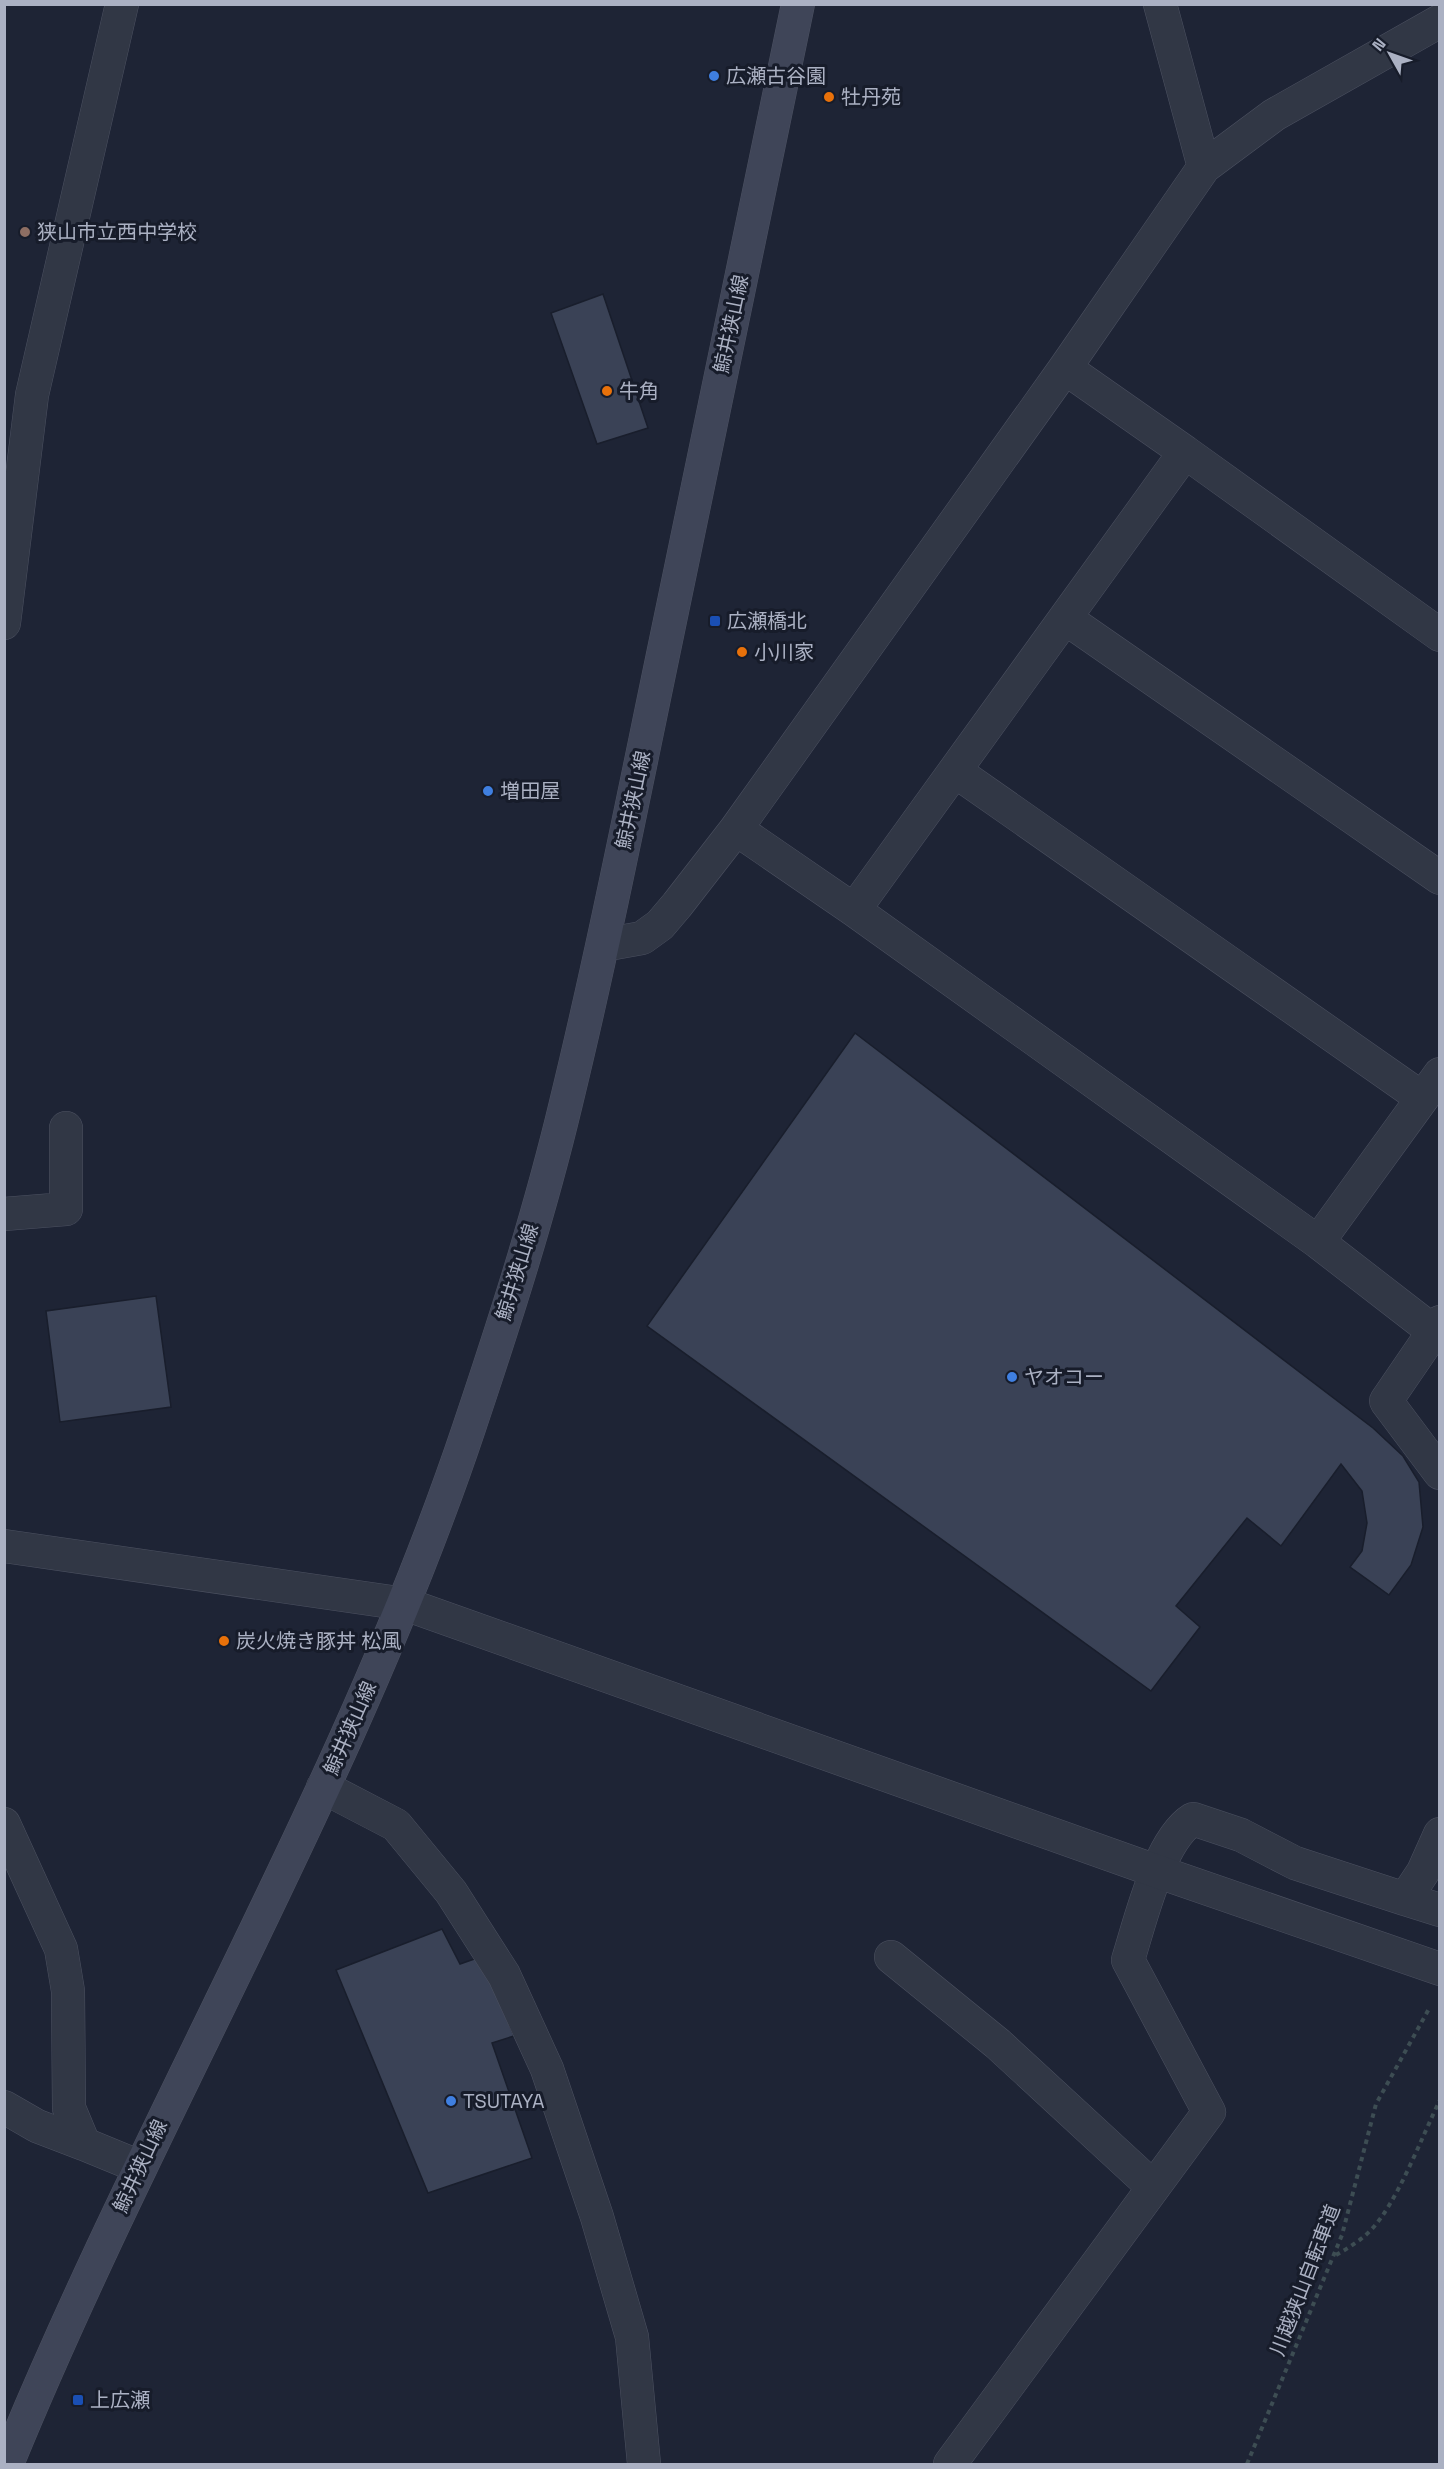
<svg xmlns="http://www.w3.org/2000/svg" width="1444" height="2469" font-family="'Space Grotesk','Noto Sans JP',sans-serif">
	<style>
		.building { fill: #3a4256; stroke: #191e2c; stroke-width: 1.5 }
		.lines { fill: none; stroke-linecap: round; stroke-linejoin: round }
		.minor-casing { stroke: #4c5161; stroke-width: 34 }
		.tertiary-casing { stroke: #4c5161; stroke-width: 34 }
		.secondary-casing { stroke: #4c5161; stroke-width: 34 }
		.path { stroke: #3d4d53; stroke-width: 4; stroke-dasharray: 4.5 4.5; stroke-linecap: butt }
		.minor { stroke: #313745; stroke-width: 33 }
		.tertiary { stroke: #313745; stroke-width: 33 }
		.secondary { stroke: #3f4558; stroke-width: 33 }
		.shop-dot { fill: #3f7fe0; stroke: #171c2a; stroke-width: 2 }
		.food-dot { fill: #e8710a; stroke: #171c2a; stroke-width: 2 }
		.education-dot { fill: #8d6e63; stroke: #171c2a; stroke-width: 2 }
		.transit-dot { fill: #1a4fb4; stroke: #171c2a; stroke-width: 2 }
		.labels { text-anchor: middle; dominant-baseline: central; stroke-width: 6; stroke-linejoin: round; paint-order: stroke }
		.poi-label { font-size: 20px; fill: #abb1c3; stroke: #171c2a; text-anchor: start }
		.street-label { font-size: 20px; fill: #abb1c3; stroke: #171c2a }
	</style>
	<rect width="100%" height="100%" fill="#1e2435"/>
	<!-- building -->
	<path class="building" d="M 603,294 L 648,428 L 597,444 L 551,313 Z
		M 855,1033 L 1373,1428 L 1403,1456 L 1419,1482 L 1423,1527 L 1411,1565 L 1389,1595 L 1350,1567 L 1362,1551 L 1367,1523 L 1362,1491 L 1341,1464 L 1281,1546 L 1247,1518 L 1176,1606 L 1200,1627 L 1151,1691 L 647,1326 Z
		M 156,1296 L 171,1407 L 60,1422 L 46,1311 Z
		M 442,1929 L 460,1964 L 480,1957 L 514,2036 L 492,2043 L 532,2158 L 428,2193 L 336,1970 Z"/>
	<g class="lines">
		<defs>
			<path id="minor" d="M 1160,4 L 1204,167
				M 1065,368 L 1185,452
				M 1065,618 L 1440,878
				M 4,623 L 32,395 L 122,4
				M 955,771 L 1422,1098
				M 736,829 L 854,910 L 1318,1242 L 1433,1331
				M 854,910 L 1185,452 L 1440,635
				M 603,945 L 642,938 L 660,925 L 677,905 L 736,829 L 1065,368 L 1204,167 L 1274,115 L 1440,21
				M 4,1214 L 66,1209 L 66,1128
				M 1318,1242 L 1440,1074
				M 1440,1322 L 1386,1401 L 1440,1473
				M 323,1787 L 396,1825 L 451,1892 L 504,1975 L 547,2069 L 597,2217 L 632,2337 L 644,2464
				M 4,1824 L 61,1949 L 68,1991 L 69,2108 L 84,2144 L 140,2167
				M 1405,1899 L 1440,1910
				M 891,1957 L 998,2044 L 1153,2187
				M 4,2107 L 37,2126 L 84,2144
				M 950,2464 L 1209,2112 L 1128,1960 C 1140,1922 1159,1840 1193,1819 L 1241,1835 L 1295,1863 L 1405,1899 L 1423,1872 L 1440,1834"/>
			<path id="tertiary" d="M 4,1546 L 405,1604 L 1156,1871 L 1440,1969"/>
			<path id="secondary" d="M 7,2464 C 150,2115 349,1786 469,1428 C 505,1321 540,1212 566,1103 C 601,959 630,814 660,669 C 706,448 752,226 798,4"/>
		</defs>
		<!-- minor casing -->
		<use href="#minor" class="minor-casing"/>
		<!-- tertiary casing -->
		<use href="#tertiary" class="tertiary-casing"/>
		<!-- secondary casing -->
		<use href="#secondary" class="secondary-casing"/>
		<!-- path -->
		<path class="path" d="M 1336,2255 C 1348,2248 1360,2241 1370,2231 C 1397,2204 1422,2136 1440,2100
			M 1247,2464 L 1342,2235 L 1376,2104 L 1430,2007"/>
		<!-- minor -->
		<use href="#minor" class="minor"/>
		<!-- tertiary -->
		<use href="#tertiary" class="tertiary"/>
		<!-- secondary -->
		<use href="#secondary" class="secondary"/>
	</g>
	<!-- markers -->
	<g class="shop-dot">
		<circle cx="714" cy="76" r="6"/>
		<circle cx="488" cy="791" r="6"/>
		<circle cx="1012" cy="1377" r="6"/>
		<circle cx="451" cy="2101" r="6"/>
	</g>
	<g class="food-dot">
		<circle cx="829" cy="97" r="6"/>
		<circle cx="607" cy="391" r="6"/>
		<circle cx="742" cy="652" r="6"/>
		<circle cx="224" cy="1641" r="6"/>
	</g>
	<circle class="education-dot" cx="25" cy="232" r="6"/>
	<g class="transit-dot">
		<rect x="709" y="615" width="12" height="12" rx="3"/>
		<rect x="72" y="2394" width="12" height="12" rx="3"/>
	</g>
	<g class="labels">
		<!-- poi labels -->
		<g class="poi-label">
			<text x="726" y="76">広瀬古谷園</text>
			<text x="841" y="97">牡丹苑</text>
			<text x="37" y="232">狭山市立西中学校</text>
			<text x="619" y="391">牛角</text>
			<text x="727" y="621">広瀬橋北</text>
			<text x="754" y="652">小川家</text>
			<text x="500" y="791">増田屋</text>
			<text x="1024" y="1377">ヤオコー</text>
			<text x="236" y="1641">炭火焼き豚丼 松風</text>
			<text x="463" y="2101">TSUTAYA</text>
			<text x="90" y="2400">上広瀬</text>
		</g>
		<!-- street labels -->
		<g class="street-label">
			<text transform="translate(731 324) rotate(-78)">鯨井狭山線</text>
			<text transform="translate(633 800) rotate(-78)">鯨井狭山線</text>
			<text transform="translate(517 1272) rotate(-73)">鯨井狭山線</text>
			<text transform="translate(350 1728) rotate(-66)">鯨井狭山線</text>
			<text transform="translate(140 2166) rotate(-65)">鯨井狭山線</text>
			<text transform="translate(1305 2280) rotate(-69)">川越狭山自転車道</text>
		</g>
	</g>
	<!-- border -->
	<rect width="1444" height="2469" fill="none" stroke="#abb1c3" stroke-width="12"/>
	<!-- north arrow -->
	<g transform="translate(1390 54) rotate(310)" stroke="#171c2a" stroke-width="4.5" paint-order="stroke">
	<path d="M0-4.5L10 22L0 15L-10 22Z" fill="#abb1c3"/>
	<text y="-9" font-size="16" font-weight="bold" text-anchor="middle" fill="#abb1c3">N</text>
	</g>
</svg>
